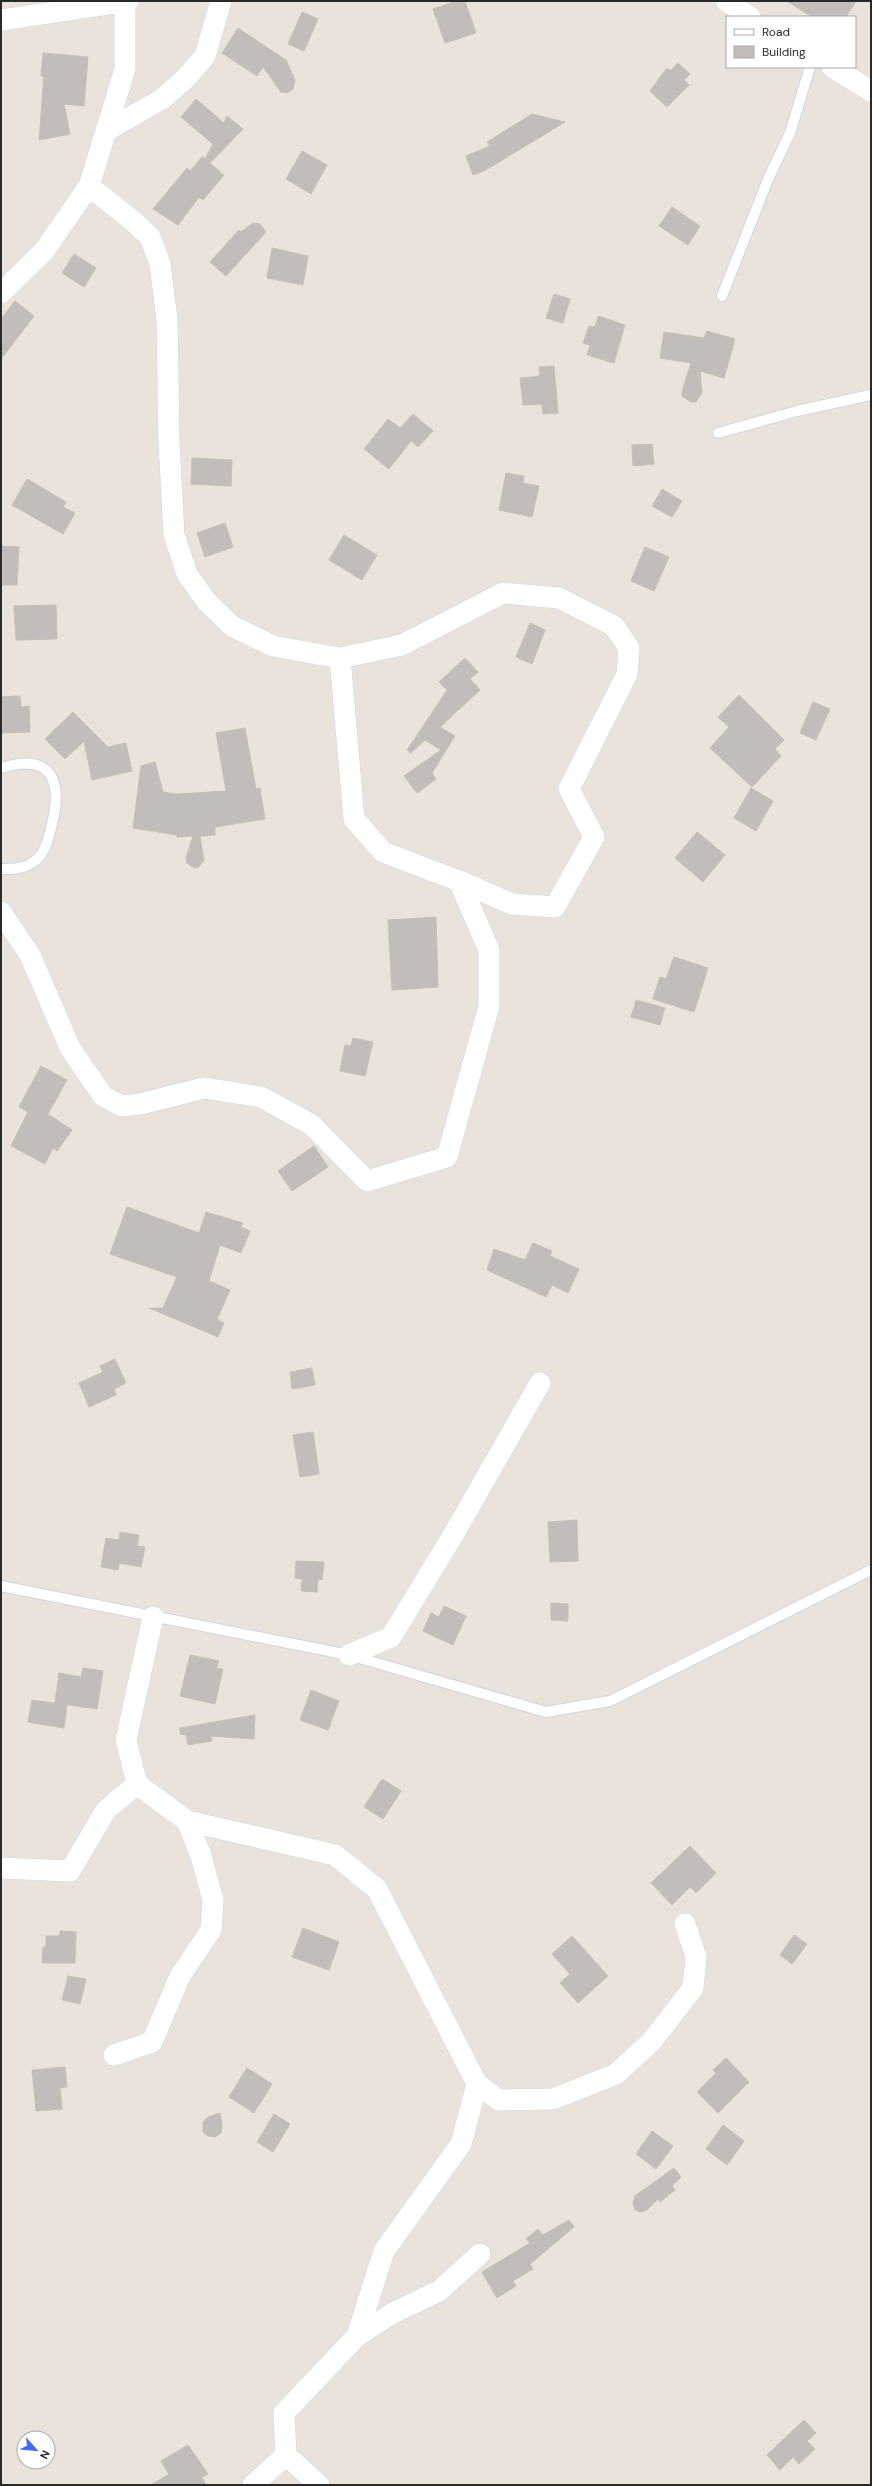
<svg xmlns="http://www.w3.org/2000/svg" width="872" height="2486" font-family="'DM Sans',sans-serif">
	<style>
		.building { fill: #c2bdb8; stroke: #c5bfb5 }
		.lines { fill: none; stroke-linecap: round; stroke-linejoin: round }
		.lane-casing { stroke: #d0d4e1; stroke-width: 12 }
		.street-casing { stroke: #d0d4e1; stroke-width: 22 }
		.lane { stroke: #fff; stroke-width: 10 }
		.street { stroke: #fff; stroke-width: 21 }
	</style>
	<rect width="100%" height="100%" fill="#eae3db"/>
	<!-- building -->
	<path class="building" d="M 457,1 L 465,1 L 476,33 L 445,43 L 433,9 Z
		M 787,1 L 856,1 L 846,17 L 812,17 Z
		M 302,12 L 318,19 L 304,51 L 288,44 Z
		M 238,28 L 286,60 L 295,80 L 293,89 L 287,93 L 281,92 L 263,67 L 257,76 L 222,53 Z
		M 43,53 L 88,57 L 84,106 L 64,104 L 70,134 L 39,140 L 44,76 L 41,76 Z
		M 678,63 L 690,74 L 684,80 L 689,85 L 667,107 L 650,91 L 667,68 L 670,71 Z
		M 196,99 L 224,123 L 227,116 L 243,129 L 210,163 L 224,175 L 203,200 L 199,197 L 178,225 L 153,209 L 187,168 L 190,171 L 202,157 L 205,159 L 213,144 L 181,117 Z
		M 532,114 L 565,122 L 484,171 L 473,175 L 466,156 L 490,146 L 487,142 Z
		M 302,151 L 327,165 L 311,194 L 286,179 Z
		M 672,207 L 700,226 L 688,245 L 659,226 Z
		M 253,223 L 260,224 L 266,232 L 226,276 L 210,262 L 239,230 L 241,232 Z
		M 272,248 L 308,256 L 303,285 L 267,278 Z
		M 74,254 L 96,268 L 84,287 L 62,273 Z
		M 554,294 L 570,299 L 563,323 L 546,318 Z
		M 15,301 L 34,316 L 1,359 L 1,319 Z
		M 598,316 L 625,325 L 614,363 L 587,355 L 590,345 L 583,343 L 589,326 L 595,327 Z
		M 707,331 L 735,339 L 724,378 L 700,371 L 702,393 L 696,402 L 691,402 L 682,396 L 682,391 L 691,363 L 660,358 L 664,332 L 704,338 Z
		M 554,366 L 558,413 L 543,414 L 542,404 L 523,405 L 520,378 L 540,376 L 539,367 Z
		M 413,414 L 433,431 L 418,447 L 411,441 L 389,469 L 364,449 L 388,419 L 400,428 Z
		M 652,444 L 654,464 L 633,466 L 632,445 Z
		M 192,458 L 232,460 L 231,486 L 191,484 Z
		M 506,473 L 524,476 L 523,483 L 539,486 L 532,517 L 499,510 Z
		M 27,479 L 66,502 L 63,507 L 75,513 L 63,534 L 12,505 Z
		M 662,489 L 682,501 L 672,517 L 652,506 Z
		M 225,523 L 233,547 L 205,557 L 197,533 Z
		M 344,535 L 377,555 L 362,580 L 329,560 Z
		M 1,546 L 19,547 L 17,585 L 1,585 Z
		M 645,547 L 669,557 L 654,591 L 631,581 Z
		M 56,605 L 57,639 L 16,640 L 14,606 Z
		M 530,623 L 545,630 L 532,664 L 516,657 Z
		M 465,658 L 478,672 L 470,679 L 480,690 L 440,727 L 455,736 L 432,773 L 436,779 L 417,793 L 404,776 L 441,750 L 425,740 L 411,753 L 407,750 L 447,690 L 439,682 Z
		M 739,695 L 784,740 L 775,749 L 781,756 L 752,787 L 710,748 L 729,727 L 718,717 Z
		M 20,696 L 21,707 L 29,706 L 30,732 L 2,733 L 1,697 Z
		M 813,702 L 830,709 L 816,740 L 800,733 Z
		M 73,712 L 108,747 L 126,743 L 132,771 L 92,780 L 84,741 L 65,759 L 45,739 Z
		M 245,728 L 256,789 L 260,788 L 265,819 L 215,827 L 215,835 L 200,836 L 204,860 L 199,867 L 194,868 L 187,863 L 186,858 L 193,836 L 177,837 L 177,835 L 133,828 L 141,766 L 155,762 L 163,792 L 176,794 L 226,791 L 216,733 Z
		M 751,788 L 773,801 L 756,831 L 734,818 Z
		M 697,832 L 725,855 L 703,882 L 675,858 Z
		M 436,917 L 438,987 L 392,990 L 388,920 Z
		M 674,957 L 708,968 L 694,1012 L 653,999 L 660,977 L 666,979 Z
		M 636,1000 L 665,1008 L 660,1025 L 631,1017 Z
		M 353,1038 L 373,1042 L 365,1076 L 340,1071 L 345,1045 L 351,1046 Z
		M 41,1066 L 67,1080 L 48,1114 L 72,1130 L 57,1151 L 53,1148 L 45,1164 L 11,1146 L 28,1112 L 19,1107 Z
		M 314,1146 L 328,1167 L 292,1191 L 278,1171 Z
		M 127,1207 L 199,1233 L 206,1212 L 243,1223 L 241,1227 L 250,1231 L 241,1253 L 220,1245 L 209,1281 L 230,1290 L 217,1319 L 224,1323 L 218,1337 L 149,1308 L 163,1308 L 177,1277 L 110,1254 Z
		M 533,1243 L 552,1251 L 550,1256 L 579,1269 L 568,1293 L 552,1285 L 546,1297 L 487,1270 L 494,1249 L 525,1260 Z
		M 115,1359 L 126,1383 L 114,1389 L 116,1395 L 89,1407 L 79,1383 L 103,1372 L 100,1366 Z
		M 312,1368 L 315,1385 L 292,1389 L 290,1372 Z
		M 313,1432 L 319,1474 L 300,1477 L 293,1435 Z
		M 577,1520 L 578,1561 L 550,1562 L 548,1522 Z
		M 120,1532 L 139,1535 L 137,1546 L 145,1547 L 141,1567 L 119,1563 L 118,1570 L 101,1567 L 106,1538 L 119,1540 Z
		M 296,1561 L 324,1562 L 322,1580 L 318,1579 L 317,1592 L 301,1591 L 302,1579 L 295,1578 Z
		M 551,1603 L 568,1604 L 568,1621 L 551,1620 Z
		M 444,1606 L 466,1616 L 453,1645 L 423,1631 L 431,1613 L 439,1617 Z
		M 190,1655 L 219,1661 L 216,1668 L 223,1669 L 215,1704 L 180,1696 Z
		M 83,1668 L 103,1671 L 97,1709 L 55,1703 L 59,1673 L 81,1677 Z
		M 311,1690 L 339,1701 L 328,1730 L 300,1720 Z
		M 32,1700 L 67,1705 L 64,1728 L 28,1722 Z
		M 255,1715 L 254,1739 L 211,1736 L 212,1741 L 188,1745 L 186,1735 L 180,1734 L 180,1728 Z
		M 382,1779 L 401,1791 L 383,1819 L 364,1807 Z
		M 690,1846 L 716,1873 L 696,1893 L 690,1887 L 672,1905 L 651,1883 Z
		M 303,1928 L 339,1942 L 329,1970 L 292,1957 Z
		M 60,1931 L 76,1932 L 75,1963 L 42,1963 L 43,1947 L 46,1947 L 46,1936 L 60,1936 Z
		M 794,1935 L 807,1944 L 792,1964 L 780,1955 Z
		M 572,1936 L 608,1976 L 578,2003 L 560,1983 L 570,1974 L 552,1954 Z
		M 68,1976 L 86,1979 L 80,2004 L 62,2000 Z
		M 726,2058 L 749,2082 L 718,2113 L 697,2092 L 716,2073 L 713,2070 Z
		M 65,2067 L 67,2087 L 60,2088 L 62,2109 L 36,2111 L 32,2070 Z
		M 247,2068 L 272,2084 L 254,2113 L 229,2097 Z
		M 220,2113 L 222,2126 L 221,2133 L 215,2137 L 208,2136 L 203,2132 L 203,2122 L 208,2117 Z
		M 274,2114 L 290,2124 L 273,2152 L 257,2142 Z
		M 723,2125 L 744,2141 L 727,2165 L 706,2149 Z
		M 652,2131 L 673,2146 L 656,2169 L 636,2154 Z
		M 674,2168 L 681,2177 L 672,2186 L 675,2190 L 660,2202 L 658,2199 L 647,2210 L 641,2212 L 635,2210 L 633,2204 L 635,2196 Z
		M 569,2220 L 574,2227 L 530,2264 L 533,2269 L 513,2281 L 516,2286 L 497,2298 L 482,2272 L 530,2243 L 526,2239 L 538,2229 L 543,2235 Z
		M 804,2420 L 816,2433 L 807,2441 L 815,2449 L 799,2464 L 793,2457 L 780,2470 L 767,2455 Z
		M 188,2445 L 208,2474 L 202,2477 L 206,2485 L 151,2485 L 169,2474 L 161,2461 Z"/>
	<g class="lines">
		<defs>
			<path id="lane" d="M 722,296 L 769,177 L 790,133 L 810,67
				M 718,433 L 797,411 L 871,395
				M 1,768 C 51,752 63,780 52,824 C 49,836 46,852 36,860 C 26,869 13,869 1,869
				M 1,1586 L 349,1655 L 546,1712 L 610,1701 L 871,1570"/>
			<path id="street" d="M 726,1 L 750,17
				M 1,20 L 128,1
				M 832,67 L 871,91
				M 106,131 L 162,99 L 185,79 L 205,56 L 221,1
				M 89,186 L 133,221 L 150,237 L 160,264 L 167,320 L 169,442 L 174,535 L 187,574 L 207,602 L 232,626 L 273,646 L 340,658 L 402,645 L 503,593 L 559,598 L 614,626 L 629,648 L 627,674 L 569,789 L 594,837 L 555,907 L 512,904 L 459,881
				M 1,293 L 44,251 L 89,186 L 125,69 L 125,1
				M 1,912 L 30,955 L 70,1048 L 103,1096 L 122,1106 L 140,1104 L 204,1088 L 261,1097 L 312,1125 L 367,1181 L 447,1157 L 489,1006 L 489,950 L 459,881 L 383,852 L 354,819 L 340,658
				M 153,1617 L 126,1740 L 137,1784 L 187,1821 L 335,1855 L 377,1889 L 477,2084 L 461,2144 L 384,2251 L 357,2336 L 284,2413 L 286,2455 L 319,2485
				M 349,1655 L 391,1637 L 455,1532 L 540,1383
				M 1,1868 L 70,1871 L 106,1810 L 137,1784
				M 114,2055 L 152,2042 L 180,1976 L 211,1930 L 213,1900 L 201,1856 L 187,1821
				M 477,2084 L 499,2100 L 553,2099 L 616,2074 L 651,2042 L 693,1988 L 696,1957 L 685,1924
				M 357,2336 L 393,2313 L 439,2291 L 480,2254
				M 253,2485 L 286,2455"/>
		</defs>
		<!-- lane casing -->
		<use href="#lane" class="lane-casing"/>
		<!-- street casing -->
		<use href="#street" class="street-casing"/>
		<!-- lane -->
		<use href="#lane" class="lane"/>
		<!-- street -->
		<use href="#street" class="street"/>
	</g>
	<!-- border -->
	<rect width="872" height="2486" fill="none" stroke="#292929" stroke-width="4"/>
	<!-- legend -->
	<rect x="726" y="16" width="130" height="52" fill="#ffffff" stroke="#a9a9a9"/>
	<rect x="734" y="29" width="20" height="6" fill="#ffffff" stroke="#a9a9a9"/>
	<text x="762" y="36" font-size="12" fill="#292929">Road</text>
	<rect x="734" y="46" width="20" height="12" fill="#c2bdb8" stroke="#a9a9a9"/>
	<text x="762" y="56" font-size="12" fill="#292929">Building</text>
	<!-- north arrow -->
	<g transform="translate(36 2450) rotate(117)"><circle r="19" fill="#ffffff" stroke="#a9a9a9"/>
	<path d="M0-3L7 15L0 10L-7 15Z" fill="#4469ee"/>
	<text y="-6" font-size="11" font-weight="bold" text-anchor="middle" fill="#292929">N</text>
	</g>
</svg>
